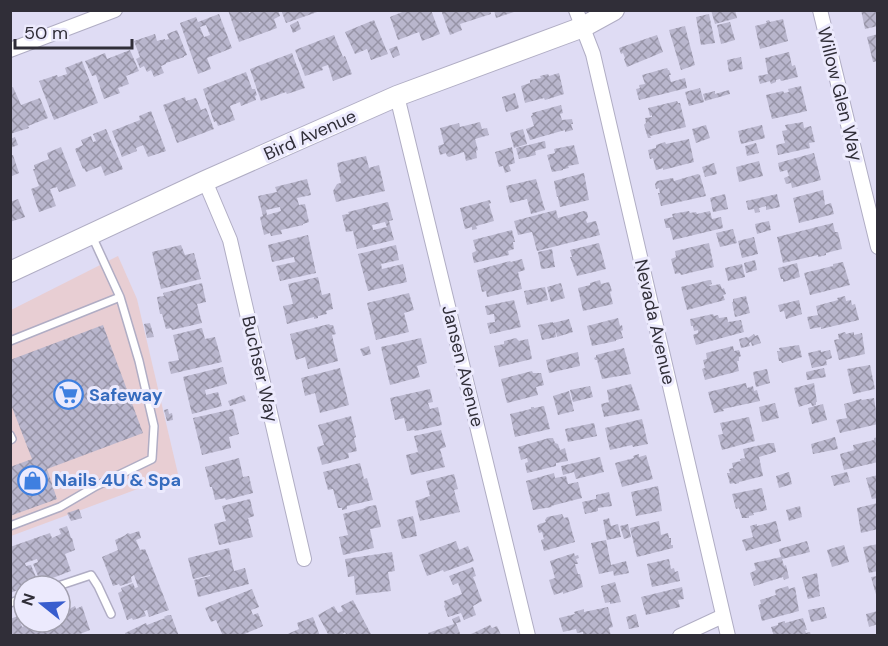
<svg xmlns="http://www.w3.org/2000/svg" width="888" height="646" font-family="'DM Sans',sans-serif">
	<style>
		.commercial { fill: #e8ced3 }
		.building { fill: url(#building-cross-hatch); fill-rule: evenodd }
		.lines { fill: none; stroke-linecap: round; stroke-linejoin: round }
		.lane-casing { stroke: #b0adc4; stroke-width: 10 }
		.street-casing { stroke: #b0adc4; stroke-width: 16 }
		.secondary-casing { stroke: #b0adc4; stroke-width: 22 }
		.lane { stroke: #fff; stroke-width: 7 }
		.street { stroke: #fff; stroke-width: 14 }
		.secondary { stroke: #fff; stroke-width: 20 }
		.labels { text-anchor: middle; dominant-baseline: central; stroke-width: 6; stroke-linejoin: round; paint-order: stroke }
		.street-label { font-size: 18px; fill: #302e38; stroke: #eceafd }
		.shop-label { font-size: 18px; font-weight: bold; fill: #366cbe; stroke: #eceafd; text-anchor: start }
	</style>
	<defs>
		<pattern id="building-cross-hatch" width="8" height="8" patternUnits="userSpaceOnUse" patternTransform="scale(1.5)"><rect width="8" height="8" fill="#b9b6cd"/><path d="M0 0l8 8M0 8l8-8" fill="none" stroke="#9794a7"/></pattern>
	</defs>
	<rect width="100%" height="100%" fill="#dfdcf4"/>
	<!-- commercial -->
	<path class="commercial" d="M 118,256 L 137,299 L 178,474 L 11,536 L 11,310 Z"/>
	<!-- building -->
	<path class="building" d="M 228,10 L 248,10 L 249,13 L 255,10 L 278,10 L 280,16 L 274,19 L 277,28 L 239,42 Z
		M 281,10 L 320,10 L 320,11 L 286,23 Z
		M 407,10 L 431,10 L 440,34 L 422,41 L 419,32 L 398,40 L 390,17 Z
		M 441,10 L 490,10 L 491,14 L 460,24 L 462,30 L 450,35 Z
		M 494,10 L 517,10 L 517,11 L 496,18 Z
		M 711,10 L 725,10 L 726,12 L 735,10 L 737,18 L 715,24 Z
		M 861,10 L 878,10 L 878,26 L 865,29 Z
		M 219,14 L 232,48 L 207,58 L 211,69 L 198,74 L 180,23 L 196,17 L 198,22 ZM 206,25 L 210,35 L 204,37 L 200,27 Z
		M 709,14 L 715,43 L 701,45 L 696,17 Z
		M 783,19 L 788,41 L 760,49 L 755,26 L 767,23 L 766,21 L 769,20 L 770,22 Z
		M 374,20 L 388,54 L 371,60 L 367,49 L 355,54 L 345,32 Z
		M 298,21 L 301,29 L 293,33 L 290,25 Z
		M 730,22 L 735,40 L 721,44 L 717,25 Z
		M 685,26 L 695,65 L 681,70 L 669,30 Z
		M 177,30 L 187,55 L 184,56 L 184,57 L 166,63 L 166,64 L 161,66 L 164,73 L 154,77 L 151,70 L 147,72 L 144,66 L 140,68 L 136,59 L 140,57 L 134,41 L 155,34 L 157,41 L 165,39 L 165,40 L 169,39 L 167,34 Z
		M 878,34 L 878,61 L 873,62 L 867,37 Z
		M 334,35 L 343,57 L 345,56 L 352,74 L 333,81 L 328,65 L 322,67 L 323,70 L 305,76 L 295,50 Z
		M 657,35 L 663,52 L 627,67 L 624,59 L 625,58 L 623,53 L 621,54 L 619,48 Z
		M 397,46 L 400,55 L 393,58 L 389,49 Z
		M 130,50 L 139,71 L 126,76 L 129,84 L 118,88 L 120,93 L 104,99 L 96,75 L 92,76 L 85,61 L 105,53 L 107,59 Z
		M 789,52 L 792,66 L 795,65 L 798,77 L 781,81 L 780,79 L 776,80 L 776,82 L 771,84 L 770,81 L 760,84 L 758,76 L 768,74 L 765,58 Z
		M 292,53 L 305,88 L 287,94 L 286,92 L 261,101 L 250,69 Z
		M 741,57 L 743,69 L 729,72 L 727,60 Z
		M 82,61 L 98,103 L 54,120 L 39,81 L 57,75 L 58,77 L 67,74 L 65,68 Z
		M 667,68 L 668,70 L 669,70 L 671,75 L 669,75 L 671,82 L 685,78 L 687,88 L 639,100 L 636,89 L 640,88 L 639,85 L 645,84 L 642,75 Z
		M 246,72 L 252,89 L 255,89 L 257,95 L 255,96 L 256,100 L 241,106 L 240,102 L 230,106 L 235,120 L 218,126 L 216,121 L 214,122 L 203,89 Z
		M 559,73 L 564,94 L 545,100 L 544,98 L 525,103 L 521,86 L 530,83 L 530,80 L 541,78 L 540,76 L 548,74 L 549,76 Z
		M 801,86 L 807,111 L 772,119 L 766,95 L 783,91 L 784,93 L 789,92 L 788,89 Z
		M 13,87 L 21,105 L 40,98 L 48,118 L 28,126 L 29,128 L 10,134 L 10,88 Z
		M 700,88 L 704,102 L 689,106 L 685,92 Z
		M 729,90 L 730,94 L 705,101 L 703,94 L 715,91 L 715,94 Z
		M 515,93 L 519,108 L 506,112 L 502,97 Z
		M 185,97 L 186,101 L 196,98 L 201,110 L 206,108 L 214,129 L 177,143 L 163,105 Z
		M 677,101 L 678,103 L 680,103 L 686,127 L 650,136 L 651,138 L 648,138 L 644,125 L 646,123 L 645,118 L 652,117 L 652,115 L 650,116 L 648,108 Z
		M 561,105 L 563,113 L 560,114 L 562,120 L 572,119 L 573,124 L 571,124 L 573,130 L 565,132 L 565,130 L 530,140 L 526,129 L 534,126 L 531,116 L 533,115 L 532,113 Z
		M 151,111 L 166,151 L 148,157 L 143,145 L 136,148 L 137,151 L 122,157 L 112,131 L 140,120 L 139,116 Z
		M 480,122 L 482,129 L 487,128 L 489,135 L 475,139 L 478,150 L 476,151 L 477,158 L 466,161 L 464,152 L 449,157 L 447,156 L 446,153 L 440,155 L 438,146 L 444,144 L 440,128 L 459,123 L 460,127 Z
		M 803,122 L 804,128 L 811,126 L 815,142 L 809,143 L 810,148 L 778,155 L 776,145 L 785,143 L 782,131 L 787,130 L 785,125 Z
		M 706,125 L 710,138 L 696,143 L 692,129 Z
		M 762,125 L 765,138 L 741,144 L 738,131 Z
		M 106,129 L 123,169 L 105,176 L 101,166 L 86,172 L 84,168 L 83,169 L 75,149 L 83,145 L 81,140 L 91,136 L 93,142 L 96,141 L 93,134 Z
		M 523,129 L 527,144 L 514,148 L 510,133 Z
		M 15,137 L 18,145 L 10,148 L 10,139 Z
		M 689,139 L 694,162 L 663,170 L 663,168 L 656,170 L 653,158 L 650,159 L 648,150 L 656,148 L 656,145 L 665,142 L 666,144 Z
		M 545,141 L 546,148 L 535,151 L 536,155 L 519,159 L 516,148 Z
		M 756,143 L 759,153 L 747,156 L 745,146 Z
		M 574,145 L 579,164 L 568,166 L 569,168 L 563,169 L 563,170 L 552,172 L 547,155 L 555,153 L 554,149 Z
		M 61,147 L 76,186 L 59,192 L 57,187 L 50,189 L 56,206 L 39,212 L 31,189 L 39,186 L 33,169 L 35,169 L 34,165 L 49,159 L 47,153 Z
		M 512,147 L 515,163 L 509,165 L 511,171 L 505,173 L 503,166 L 499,167 L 495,152 Z
		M 814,153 L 821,180 L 792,188 L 791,183 L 786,184 L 784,178 L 789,176 L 787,170 L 780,172 L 778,163 Z
		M 13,155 L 19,173 L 10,177 L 10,156 Z
		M 366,156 L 369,168 L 379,165 L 385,191 L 336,202 L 333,191 L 337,184 L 341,183 L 337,163 Z
		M 759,161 L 763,176 L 739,182 L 736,167 Z
		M 714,163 L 717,174 L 705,177 L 702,167 Z
		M 584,173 L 589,200 L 560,207 L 558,197 L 557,197 L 554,181 Z
		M 698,174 L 700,175 L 706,196 L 661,206 L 658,193 L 660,193 L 659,188 L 656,189 L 655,184 L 657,181 L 673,178 L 674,181 Z
		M 307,179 L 311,195 L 297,198 L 299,205 L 305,204 L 309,222 L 303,224 L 303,225 L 281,230 L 282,234 L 271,236 L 270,233 L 264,235 L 260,217 L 263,216 L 258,196 L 277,192 L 275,187 ZM 280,207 L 281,211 L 267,215 L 266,210 Z
		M 536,179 L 545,210 L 531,214 L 527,199 L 510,203 L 506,186 Z
		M 823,190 L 825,205 L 831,203 L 834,214 L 799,223 L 793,198 Z
		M 725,194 L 728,209 L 713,212 L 710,198 Z
		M 777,194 L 780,207 L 766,210 L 766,206 L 759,208 L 760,212 L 755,213 L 754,209 L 748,210 L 746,201 Z
		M 18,199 L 25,217 L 10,222 L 10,202 Z
		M 490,200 L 491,203 L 489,204 L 494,221 L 476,226 L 477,229 L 472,230 L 472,227 L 465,229 L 460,208 Z
		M 388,202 L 393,220 L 389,221 L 394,240 L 357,249 L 353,231 L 346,232 L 342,215 L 349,214 L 348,212 ZM 385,222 L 387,227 L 373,230 L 372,225 Z
		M 556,210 L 558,218 L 584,211 L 587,212 L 588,217 L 586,220 L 587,223 L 596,221 L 600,235 L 537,251 L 532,232 L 518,235 L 514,221 Z
		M 689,211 L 690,213 L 696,212 L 697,214 L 710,211 L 712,219 L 721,217 L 723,228 L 673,240 L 670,228 L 666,228 L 664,219 L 673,217 L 672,214 Z
		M 769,221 L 771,230 L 757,234 L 755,224 Z
		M 833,223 L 835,232 L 838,232 L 842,249 L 826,253 L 826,255 L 818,257 L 818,255 L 783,263 L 777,237 Z
		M 733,229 L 737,243 L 720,247 L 716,233 Z
		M 512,230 L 515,242 L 513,242 L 514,249 L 508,251 L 509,255 L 474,263 L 472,253 L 476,251 L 473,240 Z
		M 308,235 L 316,273 L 280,281 L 276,266 L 295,262 L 294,257 L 272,262 L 268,245 Z
		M 754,237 L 758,254 L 742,258 L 738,241 Z
		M 599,243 L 606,269 L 577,276 L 570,257 L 572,257 L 570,250 Z
		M 709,243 L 714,267 L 681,275 L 680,273 L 675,274 L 671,259 L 676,257 L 675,251 Z
		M 181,245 L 185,255 L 194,253 L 201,279 L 161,289 L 152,252 Z
		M 396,245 L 399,260 L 381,264 L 382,269 L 403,264 L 407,282 L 368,291 L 358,254 Z
		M 552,249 L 555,267 L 542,269 L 541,268 L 538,252 Z
		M 522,259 L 525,270 L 518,272 L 522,289 L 487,297 L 486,291 L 482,292 L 477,270 L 510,261 L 511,262 Z
		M 755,260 L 757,270 L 746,273 L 744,263 Z
		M 843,262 L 850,285 L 810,295 L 804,273 L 833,266 L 833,264 Z
		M 797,263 L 800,277 L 783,282 L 783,279 L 781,279 L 778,268 Z
		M 742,264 L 745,277 L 728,281 L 725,268 Z
		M 318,277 L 322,295 L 330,293 L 333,309 L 326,311 L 327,314 L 318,316 L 318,318 L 314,319 L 314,317 L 287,324 L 283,306 L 293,304 L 288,284 Z
		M 600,280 L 601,284 L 609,282 L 612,291 L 610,292 L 613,304 L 583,311 L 578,288 L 590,285 L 590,283 Z
		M 709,280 L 711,280 L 712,284 L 709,285 L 710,286 L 720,284 L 722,289 L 724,288 L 726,294 L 723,295 L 725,300 L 687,310 L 681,287 Z
		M 202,283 L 206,302 L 197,304 L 202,323 L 172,330 L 171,328 L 166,329 L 162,314 L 160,314 L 157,297 L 164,296 L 163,293 Z
		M 561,283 L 565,298 L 551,302 L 547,287 Z
		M 545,287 L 548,300 L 527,305 L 524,291 Z
		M 409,293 L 414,310 L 404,313 L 409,332 L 376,340 L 367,303 Z
		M 746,296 L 750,313 L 735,317 L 732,302 L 733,302 L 733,299 Z
		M 845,296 L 846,301 L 851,300 L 852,305 L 855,304 L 859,320 L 821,329 L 821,327 L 810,329 L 807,317 L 818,315 L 816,306 L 838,300 L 837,298 Z
		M 514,300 L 521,327 L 490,334 L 487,323 L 495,322 L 494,314 L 487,315 L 485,306 Z
		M 799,300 L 802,314 L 786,319 L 784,311 L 780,312 L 778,305 Z
		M 713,314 L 714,316 L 718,315 L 719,318 L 727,317 L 728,322 L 741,320 L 744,332 L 696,345 L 693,335 L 698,333 L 698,330 L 694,331 L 693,326 L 691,326 L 690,319 Z
		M 618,318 L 620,326 L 622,325 L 623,330 L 621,331 L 623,338 L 616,340 L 616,341 L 592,346 L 587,326 Z
		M 569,319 L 573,332 L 557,337 L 555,327 L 556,337 L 542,340 L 538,325 L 553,322 L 553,323 Z
		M 150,323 L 154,337 L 147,338 L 144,324 Z
		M 329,324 L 330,325 L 333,325 L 336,334 L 332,335 L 338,361 L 308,369 L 305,357 L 296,360 L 290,334 Z
		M 103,325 L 143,433 L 47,469 L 57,499 L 10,516 L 10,467 L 32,459 L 10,402 L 10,360 Z
		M 202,328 L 205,339 L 215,337 L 222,362 L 171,374 L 168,362 L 179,360 L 173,335 Z
		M 845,332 L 846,334 L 854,332 L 854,335 L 862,333 L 865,354 L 839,360 L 834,340 L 839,339 L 838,334 Z
		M 754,334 L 755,336 L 758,335 L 761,343 L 752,346 L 751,342 L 749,343 L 750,346 L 741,348 L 739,339 L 747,337 L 748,338 Z
		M 421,338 L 427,363 L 417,366 L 420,377 L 390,385 L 381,347 Z
		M 516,338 L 519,341 L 528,339 L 532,359 L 499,367 L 494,346 L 504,344 L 504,341 Z
		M 799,345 L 802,357 L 782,363 L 781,361 L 779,361 L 777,351 L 780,351 L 779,348 Z
		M 369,346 L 371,354 L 363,356 L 360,349 Z
		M 733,346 L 734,351 L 739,350 L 741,356 L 739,357 L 739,361 L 737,361 L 739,371 L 705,380 L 702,369 L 705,368 L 703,360 L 707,359 L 706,353 Z
		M 624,348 L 631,374 L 602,379 L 597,360 L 595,360 L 594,358 L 596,357 L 596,355 Z
		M 821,350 L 821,352 L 830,350 L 832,358 L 826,360 L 827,365 L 812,368 L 808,353 Z
		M 578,352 L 580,366 L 549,373 L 546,360 Z
		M 870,365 L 875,389 L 853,394 L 847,369 Z
		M 223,367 L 227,384 L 205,390 L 206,395 L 218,392 L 222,406 L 192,414 L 183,377 Z
		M 340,368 L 349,405 L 320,413 L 315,393 L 305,396 L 301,378 Z
		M 824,368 L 826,377 L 807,380 L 806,372 Z
		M 767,369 L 770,383 L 756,387 L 753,372 Z
		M 532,371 L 533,373 L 541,373 L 544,385 L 536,387 L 538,395 L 507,403 L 501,379 Z
		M 746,383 L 747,388 L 753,386 L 754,391 L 757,390 L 760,401 L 723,409 L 724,411 L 714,413 L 708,392 Z
		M 814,383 L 817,402 L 816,402 L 816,405 L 812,406 L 811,403 L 799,407 L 794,388 Z
		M 631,384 L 640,410 L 604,417 L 601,404 L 609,402 L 607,390 Z
		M 590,386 L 593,397 L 573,402 L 570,390 Z
		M 430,389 L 433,402 L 428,403 L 430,409 L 438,407 L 442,425 L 415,431 L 414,430 L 407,431 L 404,418 L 395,420 L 390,398 Z
		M 569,391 L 574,411 L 558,415 L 553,396 Z
		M 244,395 L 246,401 L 230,406 L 228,401 Z
		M 874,398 L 876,411 L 878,411 L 878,424 L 840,433 L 836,420 L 847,418 L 844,404 L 861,399 L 862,400 Z
		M 775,403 L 779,418 L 762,422 L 759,407 Z
		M 823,404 L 827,420 L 812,424 L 808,408 Z
		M 544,406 L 550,429 L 515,437 L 510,414 L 531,409 L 531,407 L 534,407 L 534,408 Z
		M 168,409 L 169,414 L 172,413 L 173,420 L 167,421 L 164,410 Z
		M 233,409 L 239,434 L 229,437 L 231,448 L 202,455 L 193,418 Z
		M 351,416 L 356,437 L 354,438 L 357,451 L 348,453 L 349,458 L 322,465 L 317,447 L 324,445 L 318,425 Z
		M 749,417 L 755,441 L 722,450 L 718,435 L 723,434 L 720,423 Z
		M 642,419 L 648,444 L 633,447 L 632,445 L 610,450 L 605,428 Z
		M 594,423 L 597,436 L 568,442 L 565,429 Z
		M 441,430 L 446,447 L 440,449 L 445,467 L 411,475 L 406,455 L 418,452 L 414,436 Z
		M 835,437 L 838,449 L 813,454 L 811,444 Z
		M 878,437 L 878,462 L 844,470 L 840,454 L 854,450 L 853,445 L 874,440 L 874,438 Z
		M 549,438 L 553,438 L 555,443 L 558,444 L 560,450 L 565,448 L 568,461 L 556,463 L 556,466 L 527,473 L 525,463 L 528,462 L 527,458 L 521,460 L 518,447 Z
		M 770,443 L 774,443 L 776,452 L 759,457 L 763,476 L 739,482 L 739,483 L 735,484 L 734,483 L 730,484 L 727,473 L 730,473 L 729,469 L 733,468 L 732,463 L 741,461 L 740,459 L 745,458 L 743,449 Z
		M 639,454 L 639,457 L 646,455 L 653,479 L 622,487 L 615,463 L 634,458 L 633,456 Z
		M 600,457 L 604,472 L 576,479 L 574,472 L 563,475 L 561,466 Z
		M 239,458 L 243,477 L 249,476 L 253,493 L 226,500 L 225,498 L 215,500 L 212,487 L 210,487 L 205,467 Z
		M 360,463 L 364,479 L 367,478 L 373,500 L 347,506 L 347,509 L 342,510 L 342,508 L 338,508 L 333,489 L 328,490 L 323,472 Z
		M 789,472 L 792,484 L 779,488 L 776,476 Z
		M 847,472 L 850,482 L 834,486 L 831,476 Z
		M 554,473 L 555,478 L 566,476 L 568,484 L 578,482 L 582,498 L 551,506 L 552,507 L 533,510 L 526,481 Z
		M 454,474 L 458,489 L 454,490 L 460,512 L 420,521 L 415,501 L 430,496 L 426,481 Z
		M 878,475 L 878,498 L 872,499 L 866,478 Z
		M 658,486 L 662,511 L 636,516 L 631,492 Z
		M 762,488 L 767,510 L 753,513 L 754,515 L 749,516 L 749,518 L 742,518 L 739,508 L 736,509 L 732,494 Z
		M 609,492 L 612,506 L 598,508 L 598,511 L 585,514 L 582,502 L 596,499 L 596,495 Z
		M 250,499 L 254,516 L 248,518 L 253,537 L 219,545 L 214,524 L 226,521 L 222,506 Z
		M 878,503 L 878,529 L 861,533 L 857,508 Z
		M 376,505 L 381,527 L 370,529 L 374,548 L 343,555 L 339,537 L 348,535 L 343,514 L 366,508 L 365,507 Z
		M 800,506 L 802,517 L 789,521 L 786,510 Z
		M 79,509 L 82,518 L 71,521 L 67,513 Z
		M 562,514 L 564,518 L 568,517 L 575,542 L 544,551 L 541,540 L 544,539 L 542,532 L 539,533 L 537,526 L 539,524 L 546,522 L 545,520 L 547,517 Z
		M 413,516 L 417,536 L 402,539 L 397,520 Z
		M 609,518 L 611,526 L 618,524 L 621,537 L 607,540 L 603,520 Z
		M 659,521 L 661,535 L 668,533 L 669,538 L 671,538 L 671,545 L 673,545 L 673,548 L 637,557 L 630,528 Z
		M 776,521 L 781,541 L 746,551 L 742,540 L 753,537 L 750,526 L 757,524 L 757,526 Z
		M 628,524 L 631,537 L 624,539 L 620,526 Z
		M 67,526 L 71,538 L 72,538 L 75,550 L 65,554 L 71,571 L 42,582 L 41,576 L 38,576 L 33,564 L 38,562 L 37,559 L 25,563 L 26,566 L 31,565 L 36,577 L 32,578 L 35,583 L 28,586 L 24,586 L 24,588 L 10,593 L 10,547 L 50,533 L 52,538 L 61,534 L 59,529 Z
		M 139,531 L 141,538 L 136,540 L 140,550 L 145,549 L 148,556 L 169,610 L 149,617 L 147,610 L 144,611 L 146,616 L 133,620 L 132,618 L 127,620 L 118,593 L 122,591 L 121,588 L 133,583 L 135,588 L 138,587 L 134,575 L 131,577 L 132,582 L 120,586 L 119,584 L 113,586 L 102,557 L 118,550 L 115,540 L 124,536 L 128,533 L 130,534 Z
		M 606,540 L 611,565 L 626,561 L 629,573 L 614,576 L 613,571 L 599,574 L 591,543 Z
		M 456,541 L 459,550 L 468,546 L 474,561 L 444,572 L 443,570 L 427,576 L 419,555 Z
		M 807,541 L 810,552 L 782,559 L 784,566 L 786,565 L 789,578 L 784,580 L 783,577 L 754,586 L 750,573 L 756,570 L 754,563 L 781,557 L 779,549 Z
		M 878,544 L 878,571 L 869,573 L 863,547 Z
		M 844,545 L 849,562 L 832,567 L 827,550 Z
		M 229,548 L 234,571 L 245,568 L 249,584 L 198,597 L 194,580 L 210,576 L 210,575 L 193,579 L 188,558 Z
		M 392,552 L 395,571 L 388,572 L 391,591 L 356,595 L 354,576 L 348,577 L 345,559 Z
		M 574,553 L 575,556 L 578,555 L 579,558 L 576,559 L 578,564 L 575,564 L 578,574 L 580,574 L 583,587 L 563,594 L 563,592 L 554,595 L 549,580 L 555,578 L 550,561 Z
		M 669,559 L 671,569 L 674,568 L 675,572 L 678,571 L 680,581 L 652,587 L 647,564 Z
		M 473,567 L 476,576 L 473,577 L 482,601 L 473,606 L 476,615 L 464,620 L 461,613 L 448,617 L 444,606 L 445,605 L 444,601 L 462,594 L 458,583 L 453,585 L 449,576 Z
		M 817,573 L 820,596 L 808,599 L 802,577 Z
		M 878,576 L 878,598 L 877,598 L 871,577 Z
		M 615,582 L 621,602 L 610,604 L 610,602 L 605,603 L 601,586 Z
		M 788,586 L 789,589 L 795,587 L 799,611 L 762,621 L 758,605 L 761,604 L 760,600 L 776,595 L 775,590 Z
		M 682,587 L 684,599 L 678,600 L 680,607 L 646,615 L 641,597 Z
		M 252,589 L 259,607 L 251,610 L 253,615 L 258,613 L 263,626 L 240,636 L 223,636 L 216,620 L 211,622 L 205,608 Z
		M 65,598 L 69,609 L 75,606 L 76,609 L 82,606 L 90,630 L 75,636 L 10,636 L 10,619 L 18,616 L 22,627 L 35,622 L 60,622 L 60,600 Z
		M 353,600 L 372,636 L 347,636 L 345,632 L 340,636 L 329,636 L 318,615 L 334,606 L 338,613 L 343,611 L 341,606 Z
		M 608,607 L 613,627 L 609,628 L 611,636 L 583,636 L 583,632 L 577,633 L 576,629 L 563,632 L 559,618 L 575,614 L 574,612 L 584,609 L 584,612 Z
		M 824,607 L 827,618 L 811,622 L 808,610 Z
		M 878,611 L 878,624 L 869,627 L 866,614 Z
		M 636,614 L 639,627 L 629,629 L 626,617 Z
		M 168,615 L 171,615 L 179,636 L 126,636 L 125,633 L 146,623 L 147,625 L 165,618 L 164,617 Z
		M 459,616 L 461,622 L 456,623 L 461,636 L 429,636 L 428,633 L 454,624 L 452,619 Z
		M 313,617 L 320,636 L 283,636 L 299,629 L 297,623 Z
		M 803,618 L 807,630 L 805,630 L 806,633 L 810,632 L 811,636 L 774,636 L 771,627 L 778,625 L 778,623 L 785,621 L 785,623 Z
		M 490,625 L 492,628 L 497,626 L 501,635 L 467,636 Z"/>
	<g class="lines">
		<defs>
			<path id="lane" d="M 10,341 L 120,297
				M 10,435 L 12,439 L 10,440
				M 10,526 L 60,507 L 96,486 L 152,459 L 154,426 L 139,361 L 120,297 L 92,236
				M 58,586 L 91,575 L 98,586 L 111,614
				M 10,603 L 24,598"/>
			<path id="street" d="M 576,10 L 593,54 L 728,636
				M 820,10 L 878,247
				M 10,50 L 115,10
				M 397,96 L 528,636
				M 205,181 L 230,240 L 304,559
				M 680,636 L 723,616"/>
			<path id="secondary" d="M 10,272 L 205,181 L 397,96 L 583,27 L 614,10"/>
		</defs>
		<!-- lane casing -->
		<use href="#lane" class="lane-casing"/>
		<!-- street casing -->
		<use href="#street" class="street-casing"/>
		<!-- secondary casing -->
		<use href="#secondary" class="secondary-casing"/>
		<!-- lane -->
		<use href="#lane" class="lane"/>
		<!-- street -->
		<use href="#street" class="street"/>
		<!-- secondary -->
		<use href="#secondary" class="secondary"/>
	</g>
	<!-- icons -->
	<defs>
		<symbol id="supermarket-ring" viewBox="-11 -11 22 22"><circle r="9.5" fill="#eceafd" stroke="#3f7fe0" stroke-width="1.5"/><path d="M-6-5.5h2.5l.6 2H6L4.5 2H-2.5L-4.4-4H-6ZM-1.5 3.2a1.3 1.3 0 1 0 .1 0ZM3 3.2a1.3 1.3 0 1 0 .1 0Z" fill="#3f7fe0"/></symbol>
		<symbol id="shop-ring" viewBox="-11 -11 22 22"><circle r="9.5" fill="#eceafd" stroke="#3f7fe0" stroke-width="1.5"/><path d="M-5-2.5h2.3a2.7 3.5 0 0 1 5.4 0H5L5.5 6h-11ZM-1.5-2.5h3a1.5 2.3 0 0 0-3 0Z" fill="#3f7fe0"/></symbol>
	</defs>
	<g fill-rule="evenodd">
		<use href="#supermarket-ring" x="52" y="378" width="33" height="33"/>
		<use href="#shop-ring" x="16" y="464" width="33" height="33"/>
	</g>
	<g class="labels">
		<!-- street labels -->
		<g class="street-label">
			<text transform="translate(840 94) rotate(76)">Willow Glen Way</text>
			<text transform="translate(310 135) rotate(-24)">Bird Avenue</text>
			<text transform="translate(655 322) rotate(77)">Nevada Avenue</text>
			<text transform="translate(463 366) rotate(76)">Jansen Avenue</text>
			<text transform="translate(260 369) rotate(77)">Buchser Way</text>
		</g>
		<!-- shop labels -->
		<g class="shop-label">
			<text x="89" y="395">Safeway</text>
			<text x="54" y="480">Nails 4U &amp; Spa</text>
		</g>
	</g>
	<!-- border -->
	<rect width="888" height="646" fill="none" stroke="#302e38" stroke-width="24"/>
	<!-- north arrow -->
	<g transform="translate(42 604) rotate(288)"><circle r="28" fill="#eceafd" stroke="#a19fae" stroke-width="1.5"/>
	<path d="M0-4.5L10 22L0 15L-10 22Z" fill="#385dce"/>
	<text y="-9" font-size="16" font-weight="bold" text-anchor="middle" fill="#302e38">N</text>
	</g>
	<!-- scale -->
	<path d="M15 39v9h117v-9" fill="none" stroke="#302e38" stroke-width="3"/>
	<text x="24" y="39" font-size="18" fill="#302e38" stroke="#eceafd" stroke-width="4.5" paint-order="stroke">50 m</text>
</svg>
